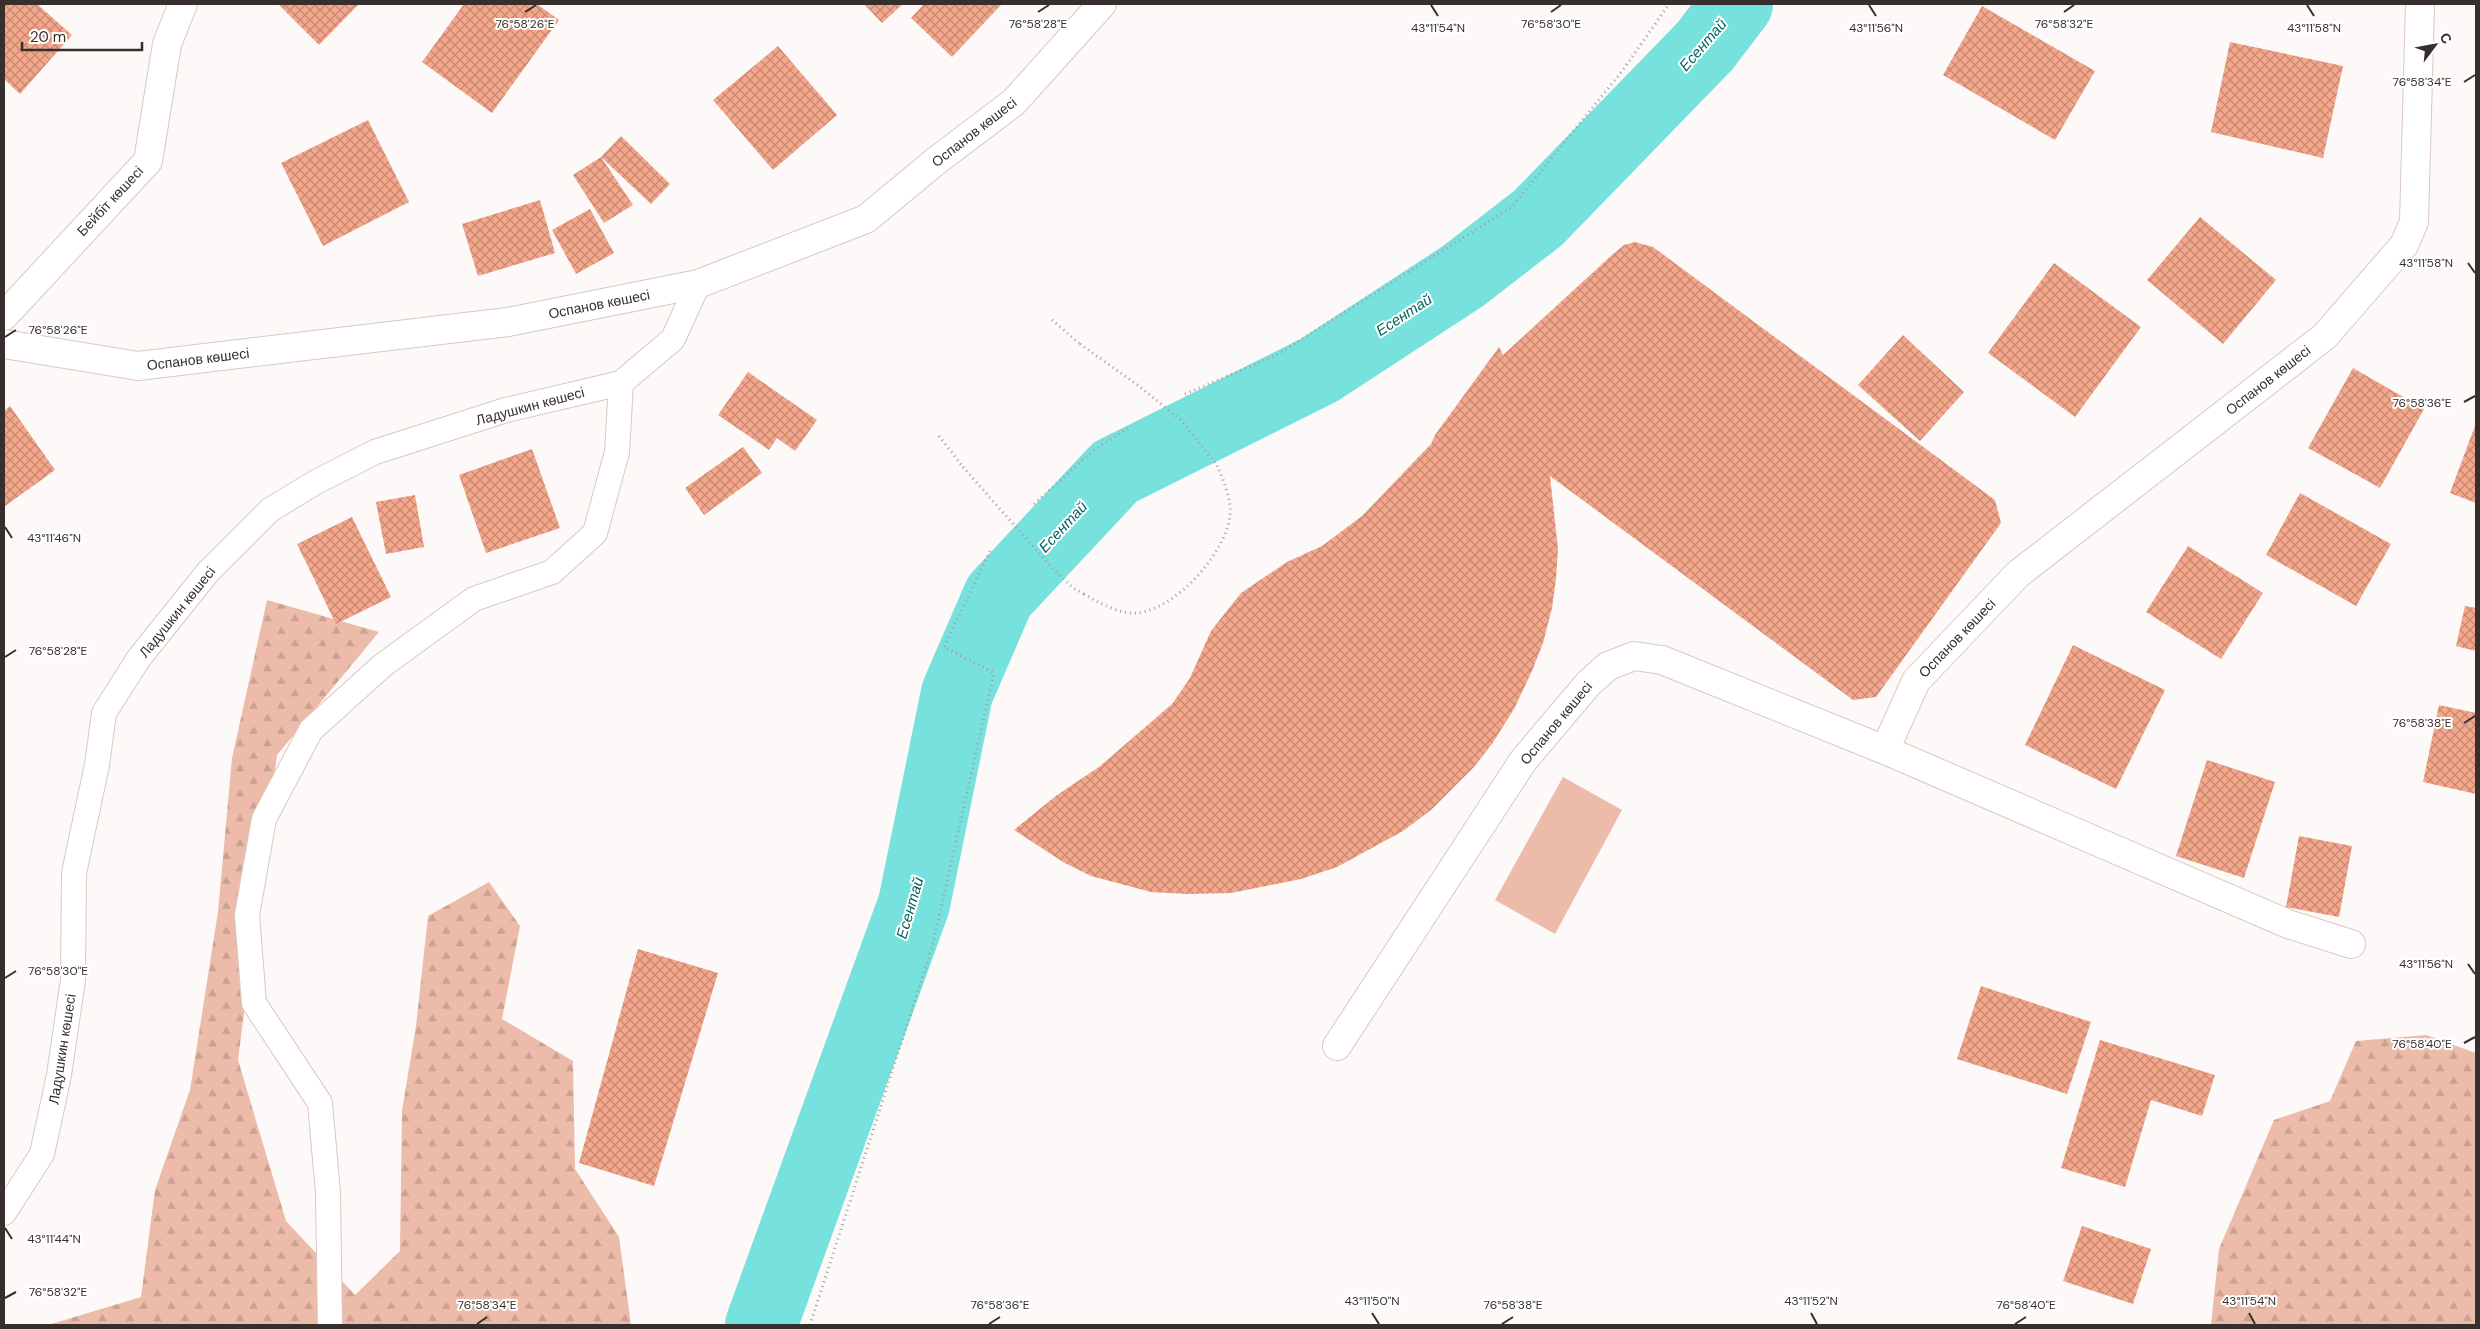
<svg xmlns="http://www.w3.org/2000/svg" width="2480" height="1329" font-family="'DM Sans',sans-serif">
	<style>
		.grass { fill: #ecbba9 }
		.forest { fill: url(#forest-firs) }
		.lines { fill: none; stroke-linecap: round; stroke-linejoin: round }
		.river { stroke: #77e1dd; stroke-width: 72 }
		.building { fill: url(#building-cross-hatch) }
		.lane-casing { stroke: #dac8c1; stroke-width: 26 }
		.street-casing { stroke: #dac8c1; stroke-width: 30 }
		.secondary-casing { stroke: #dac8c1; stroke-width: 30 }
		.path { stroke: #a49e9d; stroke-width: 3; stroke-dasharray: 1 4; stroke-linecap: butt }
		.lane { stroke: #fff; stroke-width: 24 }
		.street { stroke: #fff; stroke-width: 28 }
		.secondary { stroke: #fff; stroke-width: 28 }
		.path-bridge { stroke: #a49e9d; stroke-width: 3; stroke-dasharray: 1 4; stroke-linecap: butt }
		.ticks { fill: none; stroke: #362f2c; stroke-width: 2 }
		.labels { text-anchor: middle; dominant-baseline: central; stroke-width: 4; stroke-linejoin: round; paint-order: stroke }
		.street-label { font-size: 14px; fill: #362f2c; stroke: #fff }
		.water-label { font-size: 15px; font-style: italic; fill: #006360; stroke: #fff }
		.ticks-label { font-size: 12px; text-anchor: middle; fill: #362f2c; stroke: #fff; stroke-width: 4; stroke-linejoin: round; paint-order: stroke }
	</style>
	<defs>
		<pattern id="forest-firs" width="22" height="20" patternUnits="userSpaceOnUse" patternTransform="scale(1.25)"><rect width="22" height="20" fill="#ecbba9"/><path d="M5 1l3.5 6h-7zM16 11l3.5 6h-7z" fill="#cba192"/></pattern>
		<pattern id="building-cross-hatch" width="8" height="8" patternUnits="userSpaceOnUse" patternTransform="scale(1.25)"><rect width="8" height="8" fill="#f4a78b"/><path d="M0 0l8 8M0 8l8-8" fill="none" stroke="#c68872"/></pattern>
	</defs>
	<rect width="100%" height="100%" fill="#fdf9f8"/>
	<!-- grass -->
	<path class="grass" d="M 1563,777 L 1622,810 L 1555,934 L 1495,900 Z"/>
	<!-- forest -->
	<path class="forest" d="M 267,600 L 379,632 L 277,755 L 238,1060 L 286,1221 L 355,1295 L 400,1251 L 402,1111 L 416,1026 L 428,916 L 489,882 L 520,926 L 502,1019 L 573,1061 L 575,1169 L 619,1237 L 631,1325 L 48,1325 L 141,1297 L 155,1190 L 190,1090 L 218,912 L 232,758 Z
		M 2426,1035 L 2476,1053 L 2476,1325 L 2211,1325 L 2219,1249 L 2274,1120 L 2330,1101 L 2356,1041 Z"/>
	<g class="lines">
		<!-- river -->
		<path class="river" d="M 761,1325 L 914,904 L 957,693 L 999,596 L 1115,472 L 1319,370 L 1463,276 L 1538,218 L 1705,46 L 1737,4"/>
	</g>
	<!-- building -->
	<path class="building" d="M 4,4 L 37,4 L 72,35 L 20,94 L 4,79 Z
		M 278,4 L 359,4 L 319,45 Z
		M 464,4 L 537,4 L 559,20 L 492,113 L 422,62 Z
		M 864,4 L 903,4 L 882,23 Z
		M 924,4 L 1002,4 L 952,57 L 911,18 Z
		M 1982,6 L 2095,71 L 2055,140 L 1943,75 Z
		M 2230,42 L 2343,66 L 2323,158 L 2211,132 Z
		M 778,46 L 837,115 L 773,170 L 713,100 Z
		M 368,120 L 409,202 L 323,246 L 281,163 Z
		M 621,136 L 670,184 L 651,204 L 601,157 L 633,205 L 604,223 L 573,175 L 601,157 Z
		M 540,200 L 555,253 L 478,276 L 462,224 Z
		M 590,209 L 614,253 L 576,274 L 552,230 Z
		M 2200,217 L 2276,280 L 2223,344 L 2147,280 Z
		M 1635,242 L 1653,247 L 1995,500 L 2001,523 L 1876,697 L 1853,700 L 1550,476 L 1558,549 L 1556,579 L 1552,608 L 1543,643 L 1532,671 L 1514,709 L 1492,744 L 1474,767 L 1431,810 L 1403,831 L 1337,867 L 1301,879 L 1231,893 L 1187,894 L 1151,892 L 1091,876 L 1063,862 L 1014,830 L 1057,795 L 1099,767 L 1172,704 L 1190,678 L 1211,631 L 1241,593 L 1287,562 L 1322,546 L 1362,516 L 1431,444 L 1435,435 L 1499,347 L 1503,355 L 1613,254 L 1624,245 Z
		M 2054,263 L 2141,327 L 2075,417 L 1988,353 Z
		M 1903,335 L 1964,392 L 1920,441 L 1858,385 Z
		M 2353,368 L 2424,409 L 2380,488 L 2308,448 Z
		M 748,372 L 817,420 L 795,451 L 777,438 L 769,450 L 718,415 Z
		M 10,406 L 55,470 L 4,507 L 4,411 Z
		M 2476,423 L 2476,503 L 2450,493 Z
		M 743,447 L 762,473 L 704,515 L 685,488 Z
		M 532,449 L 560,528 L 486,553 L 459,475 Z
		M 2300,493 L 2391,544 L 2356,606 L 2266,555 Z
		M 415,495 L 424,547 L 386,554 L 376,502 Z
		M 352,517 L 391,597 L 336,624 L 297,544 Z
		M 2188,546 L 2263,593 L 2221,659 L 2146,612 Z
		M 2465,606 L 2476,608 L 2476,651 L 2456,646 Z
		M 2073,645 L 2165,690 L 2116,789 L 2025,745 Z
		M 2439,705 L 2476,713 L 2476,794 L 2423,782 Z
		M 2207,760 L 2275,782 L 2244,878 L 2176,856 Z
		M 2299,836 L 2352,846 L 2339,917 L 2286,907 Z
		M 638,949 L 718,973 L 654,1186 L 579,1163 Z
		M 1981,986 L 2091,1022 L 2067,1094 L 1957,1059 Z
		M 2100,1040 L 2215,1075 L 2202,1116 L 2151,1100 L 2125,1187 L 2061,1168 Z
		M 2082,1226 L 2151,1249 L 2133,1304 L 2063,1281 Z"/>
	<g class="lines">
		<defs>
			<path id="lane" d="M 4,1213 L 42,1154 L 59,1075 L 73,980 L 74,873 L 97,765 L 104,713 L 139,658 L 208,572 L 270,510 L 316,482 L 375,452 L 506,410 L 621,383 L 673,339 L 698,284
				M 330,1325 L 328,1193 L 320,1103 L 254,1003 L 247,915 L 264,819 L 311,730 L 383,665 L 474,599 L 552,572 L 595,533 L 617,452 L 621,383"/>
			<path id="street" d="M 4,316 L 148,161 L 167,44 L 183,4
				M 1885,750 L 2288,924 L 2351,944
				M 1337,1046 L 1523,761 L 1588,684 L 1608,666 L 1634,656 L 1662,660 L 1885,750 L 1916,681 L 2018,574 L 2325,336 L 2404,245 L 2414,222 L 2420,4"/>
			<path id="secondary" d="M 4,344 L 138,366 L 508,322 L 698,284 L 866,219 L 936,161 L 1014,102 L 1102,4"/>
		</defs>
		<!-- lane casing -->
		<use href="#lane" class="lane-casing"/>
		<!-- street casing -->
		<use href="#street" class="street-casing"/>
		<!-- secondary casing -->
		<use href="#secondary" class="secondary-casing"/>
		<!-- path -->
		<path class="path" d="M 1052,320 L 1080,344
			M 1185,394 L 1275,356 L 1512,207 L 1623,70 L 1669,4
			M 939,436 L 963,467
			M 1034,504 L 1094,450 L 1130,427
			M 1084,594 C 1097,602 1121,615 1137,613 C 1176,609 1225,554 1230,516 C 1232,501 1223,479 1217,465
			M 810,1325 L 932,948 L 994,673 L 944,647 L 990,551"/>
		<!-- lane -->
		<use href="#lane" class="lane"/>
		<!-- street -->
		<use href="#street" class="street"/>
		<!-- secondary -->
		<use href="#secondary" class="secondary"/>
		<!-- path-bridge -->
		<path class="path-bridge" d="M 1080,344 L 1139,386 L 1182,421 L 1217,465
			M 963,467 L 1051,567 L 1073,588 L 1084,594"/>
	</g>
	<!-- ticks -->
	<path class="ticks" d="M 1431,5 L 1438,16M 1869,5 L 1876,16M 2307,5 L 2314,16M 525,12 L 536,5M 1038,12 L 1049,5M 1551,12 L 1561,5M 2064,12 L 2074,5M 2464,82 L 2475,75M 2468,263 L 2475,273M 5,337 L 16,330M 2464,402 L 2475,396M 5,527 L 12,538M 5,657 L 16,650M 2464,723 L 2475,716M 2468,964 L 2475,974M 5,978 L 16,971M 2464,1043 L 2475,1037M 5,1228 L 12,1239M 5,1298 L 16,1292M 1372,1313 L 1379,1324M 1811,1313 L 1817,1324M 2249,1313 L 2255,1324M 477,1324 L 487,1317M 989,1324 L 1000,1317M 1502,1324 L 1513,1317M 2015,1324 L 2026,1317"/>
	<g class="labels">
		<!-- street labels -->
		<g class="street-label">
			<text transform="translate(974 132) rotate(-38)">Оспанов көшесі</text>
			<text transform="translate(110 201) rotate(-47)">Бейбіт көшесі</text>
			<text transform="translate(599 304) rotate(-11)">Оспанов көшесі</text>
			<text transform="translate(198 359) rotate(-7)">Оспанов көшесі</text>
			<text transform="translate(2268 380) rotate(-38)">Оспанов көшесі</text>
			<text transform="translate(530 406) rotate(-15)">Ладушкин көшесі</text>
			<text transform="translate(177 612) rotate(-51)">Ладушкин көшесі</text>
			<text transform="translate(1957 638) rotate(-46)">Оспанов көшесі</text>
			<text transform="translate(1556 723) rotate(-50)">Оспанов көшесі</text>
			<text transform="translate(62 1049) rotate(-81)">Ладушкин көшесі</text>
		</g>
		<!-- water labels -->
		<g class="water-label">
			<text transform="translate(1703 45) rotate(-49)">Есентай</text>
			<text transform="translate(1404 315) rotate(-33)">Есентай</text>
			<text transform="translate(1063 527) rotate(-47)">Есентай</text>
			<text transform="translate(910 908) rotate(-74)">Есентай</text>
		</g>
	</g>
	<g class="ticks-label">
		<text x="1038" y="28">76°58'28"E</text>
		<text x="1551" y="28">76°58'30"E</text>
		<text x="2064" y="28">76°58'32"E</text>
		<text x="525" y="28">76°58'26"E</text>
		<text x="1438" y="32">43°11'54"N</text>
		<text x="1876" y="32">43°11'56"N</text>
		<text x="2314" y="32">43°11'58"N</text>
		<text x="2422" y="86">76°58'34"E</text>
		<text x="2426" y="267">43°11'58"N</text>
		<text x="58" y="334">76°58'26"E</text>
		<text x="2422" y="407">76°58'36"E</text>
		<text x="54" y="542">43°11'46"N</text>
		<text x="58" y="655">76°58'28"E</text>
		<text x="2422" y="727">76°58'38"E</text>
		<text x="2426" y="968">43°11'56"N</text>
		<text x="58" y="975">76°58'30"E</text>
		<text x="2422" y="1048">76°58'40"E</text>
		<text x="54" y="1243">43°11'44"N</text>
		<text x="58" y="1296">76°58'32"E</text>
		<text x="1372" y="1305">43°11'50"N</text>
		<text x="1811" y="1305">43°11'52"N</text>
		<text x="2249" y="1305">43°11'54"N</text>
		<text x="487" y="1309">76°58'34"E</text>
		<text x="1000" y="1309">76°58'36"E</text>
		<text x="1513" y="1309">76°58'38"E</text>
		<text x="2026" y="1309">76°58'40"E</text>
	</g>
	<!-- border -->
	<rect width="2480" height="1329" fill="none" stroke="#362f2c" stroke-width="10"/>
	<!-- north arrow -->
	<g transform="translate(2435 45) rotate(58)" stroke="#ffffff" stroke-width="4" paint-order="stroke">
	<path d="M0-4L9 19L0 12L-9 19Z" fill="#362f2c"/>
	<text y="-8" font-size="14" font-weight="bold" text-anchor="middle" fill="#362f2c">С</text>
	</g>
	<!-- scale -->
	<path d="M22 42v8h120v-8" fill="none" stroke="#362f2c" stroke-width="2.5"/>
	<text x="30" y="42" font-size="15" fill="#362f2c" stroke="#ffffff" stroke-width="4" paint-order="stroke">20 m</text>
</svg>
